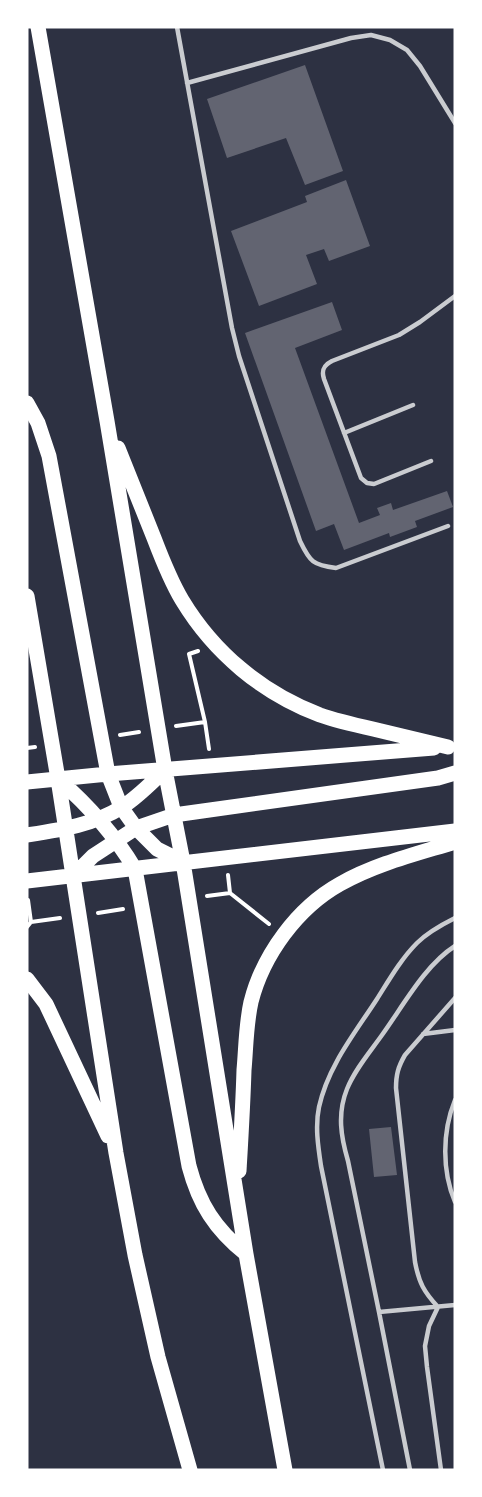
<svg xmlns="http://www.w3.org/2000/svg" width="482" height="1497" font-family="'DejaVu Sans',sans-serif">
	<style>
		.building { fill: #626471 }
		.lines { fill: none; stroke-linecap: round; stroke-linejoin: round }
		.path { stroke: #fff; stroke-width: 4 }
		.service { stroke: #caccd0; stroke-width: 4.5 }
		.primary { stroke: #fff; stroke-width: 15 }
	</style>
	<rect width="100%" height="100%" fill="#2d3142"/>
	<!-- building -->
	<path class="building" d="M 305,65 L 343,171 L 305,185 L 286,138 L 227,158 L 207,99 Z
		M 346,180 L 370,246 L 329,261 L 324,249 L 306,255 L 317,284 L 259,306 L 231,231 L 307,202 L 305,196 Z
		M 332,302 L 342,330 L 295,348 L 359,523 L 380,515 L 377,508 L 391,503 L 393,510 L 447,491 L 453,507 L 415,521 L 417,527 L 390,537 L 389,533 L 344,550 L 334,524 L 316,531 L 245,333 Z
		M 391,1127 L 397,1175 L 374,1177 L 369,1129 Z"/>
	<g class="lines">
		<!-- path -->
		<path class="path" d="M 198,651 L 189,654 L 205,722
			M 176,726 L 205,722 L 209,749
			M 120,735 L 139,732
			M 27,748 L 35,747
			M 228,875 L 230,893 L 269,924
			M 207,896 L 230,893
			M 28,900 L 31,922 L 60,918
			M 98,913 L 123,909
			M 27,927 L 31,922"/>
		<!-- service -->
		<path class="service" d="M 177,27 L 232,328 L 239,356 L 300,541 C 310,562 313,565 336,568 L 448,526
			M 187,83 L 351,38 L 371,35 L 390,40 L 407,50 L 420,66 L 455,123
			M 344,433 L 413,405
			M 431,461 L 374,484 L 367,483 L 361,478 L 324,379 C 321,370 324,365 332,361 L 399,335 L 420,322 L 455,296
			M 423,1034 L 455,1030
			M 455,1100 C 442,1132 442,1171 455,1202
			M 379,1312 L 455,1305
			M 383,1470 L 321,1166 C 318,1146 315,1126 319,1107 C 328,1066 355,1033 377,999 C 389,980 401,959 417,943 C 428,932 441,925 455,918
			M 410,1470 L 379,1312 L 348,1161 C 341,1137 337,1114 347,1089 C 355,1069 370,1052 382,1035 C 403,1006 425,965 455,946
			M 441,1470 L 427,1367 L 425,1346 L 429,1326 L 438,1307 C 424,1292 419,1283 415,1262 L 396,1088 C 396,1075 398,1067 405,1055 L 455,998"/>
		<!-- primary -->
		<path class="primary" d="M 38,27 L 107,421 L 165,770 L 183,862 L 246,1254 L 285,1470
			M 27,403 L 38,423 L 49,456 L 108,774 L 121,807 L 136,828 L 157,849 L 183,862
			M 118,448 C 130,478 142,508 154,538 C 162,559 170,580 182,600 C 214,653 262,693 320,715 C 337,721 355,725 373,729 C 398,735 423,741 448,747
			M 27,596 L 58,779 L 116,1153 L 135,1255 L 158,1357 L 190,1470
			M 58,779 C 88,805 114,834 135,869 L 189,1166 C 199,1204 215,1229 246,1254
			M 27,782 L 108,774 L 434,748
			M 27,835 C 59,830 94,825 122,807 C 138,797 152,782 165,770
			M 73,876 L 93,856 L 136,828 L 174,815 L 438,778 L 455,773
			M 27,881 L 455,831
			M 27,979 L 46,1004 L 108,1136
			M 239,1171 C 241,1137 243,1104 244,1070 C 246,1048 246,1024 251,1002 C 263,955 297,908 340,884 C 375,864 416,854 455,842"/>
	</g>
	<!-- border -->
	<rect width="482" height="1497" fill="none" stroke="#ffffff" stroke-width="57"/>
</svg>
